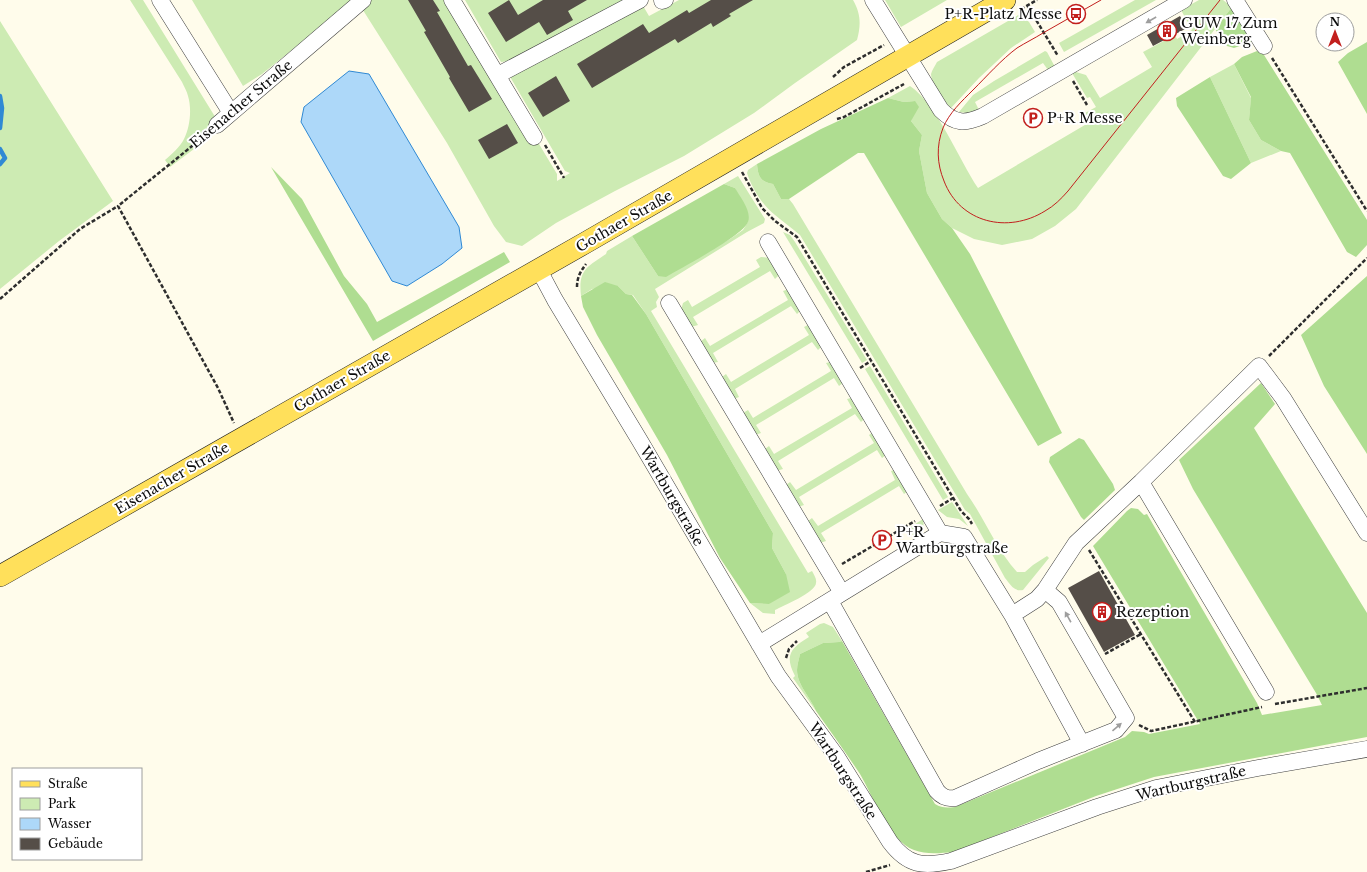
<svg xmlns="http://www.w3.org/2000/svg" width="1367" height="872" font-family="'Libre Baskerville',serif">
	<style>
		.green { fill: #cdebb3 }
		.forest { fill: #afdd91 }
		.water { fill: #add8f9; stroke: #3089d4 }
		.lines { fill: none; stroke-linecap: round; stroke-linejoin: round }
		.stream { stroke: #3089d4; stroke-width: 4.5 }
		.building { fill: #554e48 }
		.minor-casing { stroke: #3f3f3f; stroke-width: 17 }
		.major-casing { stroke: #1d1d1d; stroke-width: 22 }
		.path { stroke: #2e2e2e; stroke-width: 2.5; stroke-dasharray: 4 2; stroke-linecap: butt }
		.minor { stroke: #fff; stroke-width: 16 }
		.major { stroke: #ffe05b; stroke-width: 21 }
		.tram { stroke: #c21f1d; stroke-width: 1 }
		.oneway { fill: #9e9e9e }
		.labels { text-anchor: middle; dominant-baseline: central; stroke-width: 4; stroke-linejoin: round; paint-order: stroke }
		.poi-label { font-size: 14px; fill: #0c0c0c; stroke: #fff; text-anchor: start }
		.street-label { font-size: 14px; fill: #0c0c0c; stroke: #fff }
	</style>
	<rect width="100%" height="100%" fill="#fffceb"/>
	<!-- green -->
	<path class="green" d="M 130,0 L 143,0 L 222,128 L 170,167 L 165,160 C 172,154 180,147 184,139 C 190,127 192,109 188,96 C 187,91 184,87 182,82 Z
		M 192,0 L 354,0 L 262,74 L 243,86 Z
		M 371,0 L 445,0 L 536,139 L 557,174 L 557,181 L 570,173 L 565,171 L 509,75 L 642,4 L 649,16 L 679,0 L 853,0 C 861,14 861,25 857,40 L 795,83 L 754,113 L 684,156 L 615,191 L 556,223 L 522,246 L 506,242 L 494,226 L 447,143 L 361,7 Z
		M 465,0 L 624,0 L 509,61 L 501,62 Z
		M 885,0 L 947,0 L 901,27 Z
		M 1135,0 L 1156,0 L 1064,52 L 1059,43 Z
		M 1199,0 L 1223,0 L 1232,7 L 1076,209 L 1055,226 L 1032,239 L 1002,245 L 974,239 L 952,228 L 942,219 L 927,193 L 919,151 L 922,135 L 911,121 L 915,101 L 904,102 L 888,98 L 910,86 C 937,104 959,160 978,188 L 1090,122 L 1085,113 L 1096,107 L 1090,97 L 1087,98 L 1072,73 L 1076,72 L 1086,75 L 1100,98 L 1152,67 L 1143,52 L 1175,35 L 1177,39 L 1192,30 L 1181,10 Z
		M 1020,14 L 1029,22 L 1035,32 L 1011,48 L 979,78 L 951,108 C 944,101 931,83 931,74 C 932,70 935,66 937,62 Z
		M 0,21 L 113,201 L 59,241 L 0,289 Z
		M 1045,51 L 1047,52 L 1055,67 L 1048,70 L 1043,63 L 975,102 L 979,110 L 968,113 L 959,112 L 973,95 L 994,81 Z
		M 1234,64 L 1251,98 L 1249,120 L 1261,140 L 1281,151 L 1251,163 L 1210,77 Z
		M 757,164 C 758,176 760,182 773,184 L 781,199 L 789,199 L 793,204 L 967,494 C 985,519 996,549 1017,572 L 1025,572 L 1033,565 L 1047,556 L 1049,558 L 1023,590 C 1014,592 1010,584 1005,578 L 970,514 L 965,510 L 800,235 C 792,228 783,222 775,215 C 762,205 752,188 747,173 L 748,170 Z
		M 738,176 L 765,219 L 764,223 L 747,232 L 655,289 L 659,297 L 656,302 L 657,307 L 651,311 L 808,573 L 812,571 C 814,575 817,579 816,583 C 816,592 783,606 775,610 L 775,614 L 763,613 L 750,603 L 769,604 L 786,574 L 772,548 L 773,533 L 646,314 L 633,295 L 626,294 L 618,286 L 592,289 L 581,296 C 578,270 587,267 606,254 L 607,251 L 632,236 L 658,276 L 730,239 L 743,230 L 748,222 L 735,188 L 724,184 Z
		M 783,232 L 790,235 L 795,242 L 867,360 L 862,363 Z
		M 761,257 L 770,258 L 779,275 L 775,279 L 770,271 L 693,317 L 698,325 L 691,327 L 681,310 L 683,303 L 688,300 L 692,307 L 760,267 L 756,260 Z
		M 786,290 L 789,290 L 800,311 L 797,314 L 791,306 L 713,353 L 718,362 L 712,363 L 700,342 L 705,338 L 710,346 L 788,300 L 783,291 Z
		M 808,325 L 810,326 L 821,347 L 818,350 L 812,342 L 735,389 L 739,397 L 734,399 L 722,377 L 726,374 L 731,382 L 809,335 L 804,327 Z
		M 830,362 L 843,383 L 839,386 L 834,378 L 756,425 L 761,433 L 755,435 L 743,413 L 748,410 L 753,418 L 831,371 L 826,363 Z
		M 870,366 L 948,497 L 943,500 L 865,369 Z
		M 851,398 L 864,419 L 861,422 L 855,414 L 778,461 L 783,469 L 776,471 L 765,449 L 769,446 L 774,454 L 852,408 L 847,399 Z
		M 872,433 L 886,455 L 882,458 L 877,450 L 799,497 L 804,505 L 798,507 L 786,485 L 790,482 L 796,490 L 874,443 L 869,435 Z
		M 894,470 L 908,491 L 904,494 L 899,486 L 821,533 L 826,541 L 820,543 L 808,521 L 812,518 L 818,526 L 895,480 L 891,471 Z
		M 952,502 L 968,526 L 959,519 L 947,517 L 938,510 Z
		M 923,519 C 925,529 921,532 914,537 L 909,528 Z
		M 824,623 L 833,627 L 842,641 L 839,642 L 823,643 L 800,654 C 799,659 797,665 797,670 C 797,685 811,698 816,711 L 793,678 L 795,676 C 784,655 791,648 809,637 L 806,633 L 820,624 Z"/>
	<!-- forest -->
	<path class="forest" d="M 1232,7 L 1252,37 L 1251,42 L 1234,48 L 1227,46 L 1215,29 Z
		M 1367,42 L 1367,114 L 1338,62 L 1348,53 Z
		M 1257,51 L 1264,55 L 1367,220 L 1367,245 L 1356,257 L 1347,252 L 1290,153 L 1281,151 L 1261,140 L 1249,120 L 1251,97 L 1234,64 L 1242,57 Z
		M 1210,77 L 1251,163 L 1231,179 L 1223,176 L 1177,106 L 1176,98 Z
		M 888,98 L 904,102 L 915,101 L 919,107 L 911,121 L 922,135 L 919,151 L 927,193 L 942,219 L 952,228 L 970,254 L 1062,433 L 1038,446 L 864,153 L 858,153 L 789,199 L 781,199 L 773,184 C 760,182 758,176 757,164 L 821,129 Z
		M 271,167 L 302,199 L 344,276 L 367,304 L 377,322 L 504,252 L 510,262 L 373,341 Z
		M 724,184 L 735,188 C 740,197 752,211 748,222 C 744,235 681,268 666,277 L 658,276 L 632,236 Z
		M 1367,276 L 1367,454 L 1324,386 L 1301,335 Z
		M 605,282 L 618,286 L 626,294 L 632,295 L 646,314 L 773,533 L 772,548 L 786,574 L 790,592 L 769,604 L 750,603 L 720,558 L 667,455 L 597,335 L 583,307 L 581,296 Z
		M 1261,383 L 1275,404 L 1254,428 L 1367,613 L 1367,737 L 1154,777 L 1096,796 L 954,852 C 940,853 927,855 914,850 C 889,841 873,796 860,774 C 846,753 831,732 816,711 C 811,698 797,685 797,670 C 797,665 799,659 800,654 L 823,643 L 839,642 L 842,641 L 935,804 C 942,808 946,808 955,807 L 1125,737 L 1132,731 L 1144,732 L 1149,734 L 1200,724 L 1093,546 L 1127,511 L 1131,508 L 1138,509 L 1144,515 L 1147,514 L 1257,703 L 1262,715 L 1322,705 L 1316,693 L 1193,489 L 1179,460 Z
		M 1079,438 L 1084,440 L 1113,484 L 1115,490 L 1084,520 L 1081,517 L 1049,462 L 1050,457 Z"/>
	<!-- water -->
	<path class="water" d="M 349,71 L 369,74 L 459,227 L 462,248 L 442,264 L 407,286 L 392,281 L 301,122 L 304,107 Z"/>
	<g class="lines">
		<!-- stream -->
		<path class="stream" d="M 0,96 L 2,108 L 0,128
			M 0,149 L 5,158 L 0,164"/>
	</g>
	<!-- building -->
	<path class="building" d="M 408,0 L 433,0 L 440,11 L 437,12 L 468,66 L 471,65 L 492,99 L 469,112 L 449,78 L 450,77 L 424,32 L 426,31 Z
		M 509,0 L 518,15 L 543,0 L 587,0 L 568,11 L 573,20 L 547,35 L 539,22 L 506,42 L 488,13 Z
		M 711,0 L 753,0 L 729,14 L 731,16 L 713,27 L 711,23 L 678,43 L 675,39 L 592,88 L 577,64 L 643,24 L 649,33 L 687,10 L 689,13 Z
		M 1180,16 L 1187,28 L 1153,46 L 1147,35 Z
		M 556,76 L 570,101 L 543,117 L 528,93 Z
		M 507,124 L 518,143 L 489,159 L 478,140 Z
		M 1099,571 L 1135,635 L 1104,652 L 1068,588 Z"/>
	<g class="lines">
		<defs>
			<path id="minor" d="M 160,0 L 231,113
				M 452,0 L 534,137
				M 662,0 L 662,1 L 665,0
				M 873,0 L 941,110 C 955,124 965,124 983,116 L 1184,0
				M 1235,0 L 1264,46
				M 498,75 L 640,0
				M 217,125 L 363,0
				M 768,242 L 940,533
				M 539,270 L 555,300 L 640,441 L 778,676 L 837,757 L 890,842 C 908,866 923,867 951,861 L 1097,807 L 1156,788 L 1258,768 L 1367,749
				M 669,303 L 842,593
				M 1141,482 L 1266,692
				M 830,601 L 937,791 C 942,797 947,799 955,798 L 1038,761 L 1116,730 L 1126,718 L 1059,602 L 1045,590
				M 1012,615 L 1037,599 L 1045,590 L 1076,543 L 1141,482 L 1259,366 L 1283,398 L 1367,533
				M 759,644 L 940,533 L 964,537 L 1012,615 L 1082,744"/>
			<path id="major" d="M 0,576 L 585,243 L 1005,0"/>
		</defs>
		<!-- minor casing -->
		<use href="#minor" class="minor-casing"/>
		<!-- major casing -->
		<use href="#major" class="major-casing"/>
		<!-- path -->
		<path class="path" d="M 1027,5 L 1058,56
			M 1021,9 L 1037,0
			M 1272,58 L 1367,211
			M 833,77 L 844,67 L 884,45
			M 1073,81 L 1087,105
			M 837,119 L 844,117 L 904,84
			M 207,134 L 118,206 L 218,388 L 234,423
			M 545,145 L 564,178
			M 742,172 L 762,208 L 775,221 L 797,237 L 961,511 L 969,519 L 972,524
			M 577,287 C 577,278 580,272 586,264
			M 0,299 L 80,229 L 118,206
			M 1269,356 L 1367,258
			M 860,368 L 871,361
			M 940,506 L 953,498
			M 1089,550 L 1195,722
			M 842,564 L 915,521
			M 1105,654 L 1141,634
			M 786,658 L 789,649 L 797,641
			M 1275,704 L 1367,688
			M 1139,725 L 1151,731 L 1262,707
			M 866,872 L 890,865"/>
		<!-- minor -->
		<use href="#minor" class="minor"/>
		<!-- major -->
		<use href="#major" class="major"/>
		<!-- tram -->
		<path class="tram" d="M 1101,0 C 1082,11 1062,22 1043,33 C 1035,38 1025,43 1017,48 C 1001,60 987,76 973,90 C 962,101 949,113 943,128 C 936,146 937,164 944,181 C 960,223 1008,234 1045,211 C 1054,206 1061,199 1068,191 L 1220,0"/>
	</g>
	<!-- one-way arrows -->
	<defs><path id="oneway-solid" d="M-6-.8H1V-3.2L6.5 0L1 3.2V.8H-6Z"/></defs>
	<g class="oneway">
		<use href="#oneway-solid" transform="translate(1151 20) rotate(150)"/>
		<use href="#oneway-solid" transform="translate(1068 617) rotate(-119)"/>
		<use href="#oneway-solid" transform="translate(1117 727) rotate(-41)"/>
	</g>
	<!-- icons -->
	<defs>
		<symbol id="bus-ring" viewBox="-11 -11 22 22"><circle r="9.5" fill="#fff" stroke="#c21f1d" stroke-width="1.5"/><path d="M-5-6H5V4H4V6H2V4H-2V6H-4V4H-5ZM-3.5-4V0h7V-4ZM-3.5 1.2v1.5H-2V1.2ZM2 1.2v1.5H3.5V1.2Z" fill="#c21f1d"/></symbol>
		<symbol id="building-ring" viewBox="-11 -11 22 22"><circle r="9.5" fill="#fff" stroke="#c21f1d" stroke-width="1.5"/><path d="M-4-6H4V6H1V3H-1V6H-4ZM-2.5-4.3h1.7v1.8h-1.7ZM.8-4.3h1.7v1.8H.8ZM-2.5-1h1.7V.8h-1.7ZM.8-1h1.7V.8H.8Z" fill="#c21f1d"/></symbol>
		<symbol id="parking-ring" viewBox="-11 -11 22 22"><circle r="9.5" fill="#fff" stroke="#c21f1d" stroke-width="1.5"/><path d="M-3.5-5.5H1a3.5 3.5 0 0 1 0 7H-1V5.5H-3.5ZM-1-3.4V-.6H.8a1.4 1.4 0 0 0 0-2.8Z" fill="#c21f1d"/></symbol>
	</defs>
	<g fill-rule="evenodd">
		<use href="#bus-ring" x="1065" y="3" width="22" height="22"/>
		<use href="#building-ring" x="1156" y="20" width="22" height="22"/>
		<use href="#parking-ring" x="1022" y="107" width="22" height="22"/>
		<use href="#parking-ring" x="871" y="529" width="22" height="22"/>
		<use href="#building-ring" x="1091" y="601" width="22" height="22"/>
	</g>
	<g class="labels">
		<!-- poi labels -->
		<g class="poi-label">
			<text x="1062" y="14" text-anchor="end">P+R-Platz Messe</text>
			<text x="1181" y="23">GUW 17 Zum<tspan x="1181" dy="16">Weinberg</tspan></text>
			<text x="1047" y="118">P+R Messe</text>
			<text x="896" y="532">P+R<tspan x="896" dy="16">Wartburgstraße</tspan></text>
			<text x="1116" y="612">Rezeption</text>
		</g>
		<!-- street labels -->
		<g class="street-label">
			<text transform="translate(241 104) rotate(-40)">Eisenacher Straße</text>
			<text transform="translate(624 221) rotate(-30)">Gothaer Straße</text>
			<text transform="translate(342 381) rotate(-30)">Gothaer Straße</text>
			<text transform="translate(172 478) rotate(-30)">Eisenacher Straße</text>
			<text transform="translate(672 496) rotate(60)">Wartburgstraße</text>
			<text transform="translate(843 771) rotate(57)">Wartburgstraße</text>
			<text transform="translate(1191 783) rotate(-13)">Wartburgstraße</text>
		</g>
	</g>
	<!-- legend -->
	<rect x="12" y="768" width="130" height="92" fill="#ffffff" stroke="#9e9e9e"/>
	<rect x="20" y="781" width="20" height="6" fill="#ffe05b" stroke="#9e9e9e"/>
	<text x="48" y="788" font-size="12" fill="#0c0c0c">Straße</text>
	<rect x="20" y="798" width="20" height="12" fill="#cdebb3" stroke="#9e9e9e"/>
	<text x="48" y="808" font-size="12" fill="#0c0c0c">Park</text>
	<rect x="20" y="818" width="20" height="12" fill="#add8f9" stroke="#9e9e9e"/>
	<text x="48" y="828" font-size="12" fill="#0c0c0c">Wasser</text>
	<rect x="20" y="838" width="20" height="12" fill="#554e48" stroke="#9e9e9e"/>
	<text x="48" y="848" font-size="12" fill="#0c0c0c">Gebäude</text>
	<!-- north arrow -->
	<g transform="translate(1335 32)"><circle r="19" fill="#ffffff" stroke="#9e9e9e"/>
	<path d="M0-3L7 15L0 10L-7 15Z" fill="#c21f1d"/>
	<text y="-6" font-size="11" font-weight="bold" text-anchor="middle" fill="#0c0c0c">N</text>
	</g>
</svg>
